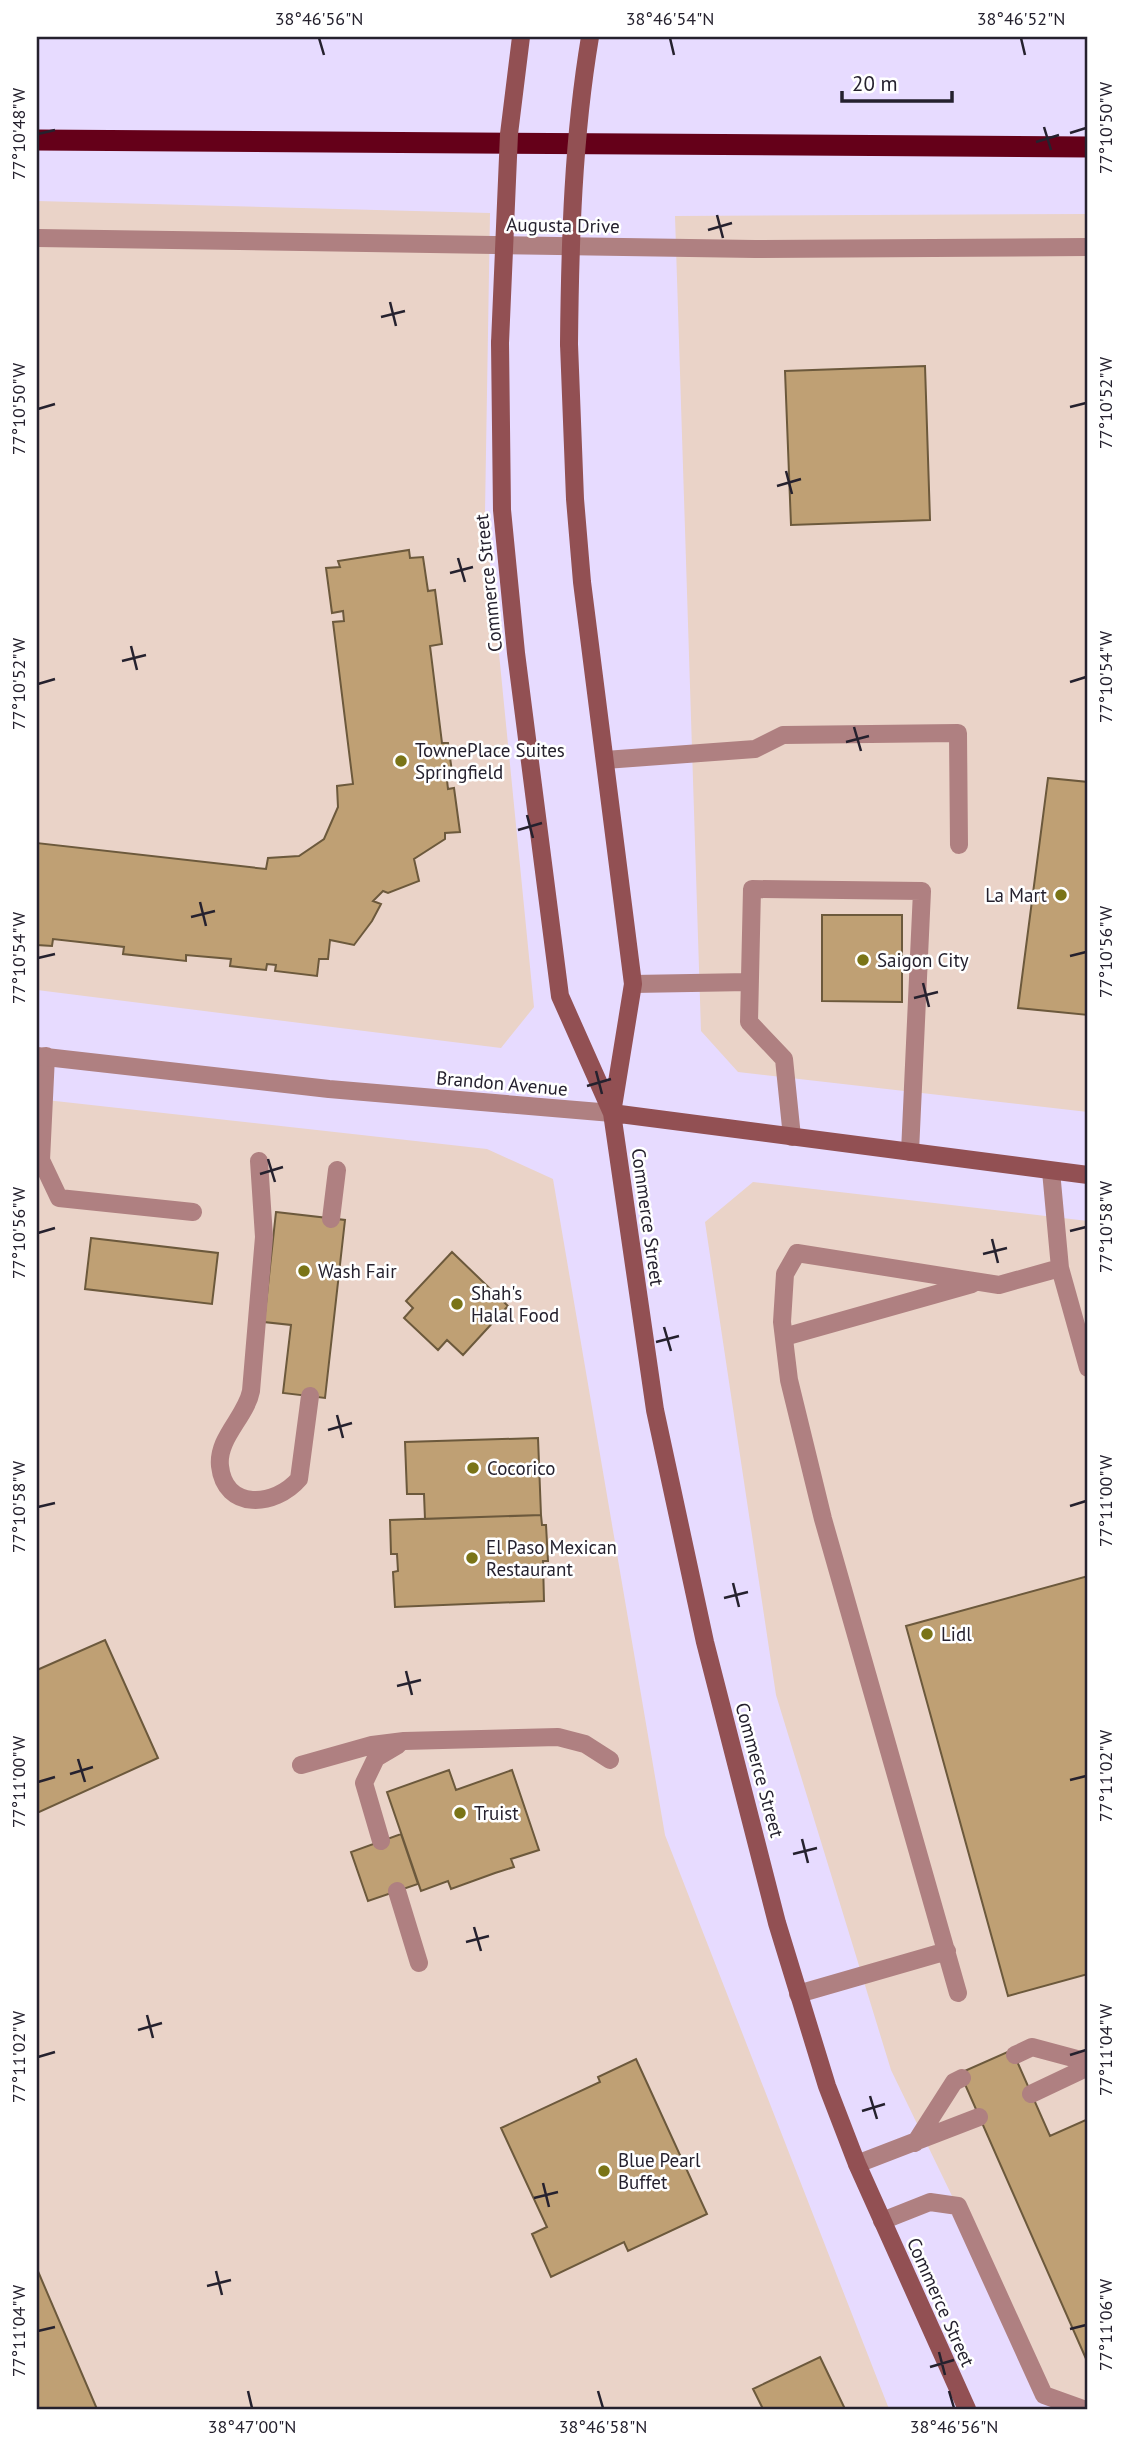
<svg xmlns="http://www.w3.org/2000/svg" width="1125" height="2446" font-family="'PT Sans',sans-serif">
	<style>
		.commercial { fill: #ead3c8 }
		.building { fill: #bfa074; stroke: #6c593c; stroke-width: 2 }
		.lines { fill: none; stroke-linecap: round; stroke-linejoin: round }
		.lane { stroke: #af8081; stroke-width: 18 }
		.street { stroke: #af8081; stroke-width: 18 }
		.secondary { stroke: #925053; stroke-width: 18 }
		.highway { stroke: #650019; stroke-width: 21 }
		.secondary-bridge { stroke: #925053; stroke-width: 18 }
		.ticks { fill: none; stroke: #25212e; stroke-width: 2.5 }
		.poi-dot { fill: #7a7417; stroke: #fff; stroke-width: 2.5 }
		.labels { text-anchor: middle; dominant-baseline: central; stroke-width: 5; stroke-linejoin: round; paint-order: stroke }
		.street-label { font-size: 19px; fill: #25212e; stroke: #fff }
		.poi-label { font-size: 19px; fill: #25212e; stroke: #fff; text-anchor: start }
		.neatline { fill: none; stroke: #25212e; stroke-width: 2.5 }
		.ticks-label { font-size: 18px; text-anchor: middle; fill: #25212e }
	</style>
	<rect width="100%" height="100%" fill="#e7dbff"/>
	<!-- commercial -->
	<path class="commercial" d="M 37,201 L 490,213 L 485,512 L 534,1007 L 501,1048 L 37,990 Z
		M 1088,214 L 1088,1112 L 738,1072 L 701,1031 L 675,216 Z
		M 37,1099 L 487,1149 L 553,1179 L 665,1835 L 889,2409 L 37,2409 Z
		M 753,1182 L 1088,1221 L 1088,2406 L 1046,2390 L 891,2070 L 776,1695 L 705,1222 Z"/>
	<!-- building -->
	<path class="building" d="M 925,366 L 930,520 L 791,525 L 785,371 Z
		M 409,550 L 410,558 L 423,557 L 428,591 L 435,590 L 442,644 L 430,646 L 442,743 L 448,743 L 453,779 L 447,780 L 448,789 L 454,788 L 460,832 L 445,833 L 445,839 L 414,859 L 419,881 L 388,893 L 383,891 L 373,901 L 381,904 L 372,921 L 354,945 L 330,940 L 328,959 L 319,959 L 317,976 L 275,971 L 276,965 L 267,964 L 266,970 L 230,966 L 231,959 L 186,955 L 186,961 L 123,954 L 124,947 L 53,939 L 52,946 L 37,945 L 37,843 L 266,869 L 268,858 L 299,856 L 324,839 L 338,807 L 337,786 L 353,784 L 333,622 L 344,621 L 343,611 L 332,613 L 326,568 L 340,567 L 338,561 Z
		M 1048,778 L 1088,782 L 1088,1015 L 1018,1008 Z
		M 822,915 L 902,915 L 902,1002 L 822,1001 Z
		M 276,1212 L 345,1220 L 325,1398 L 283,1393 L 291,1325 L 264,1322 Z
		M 91,1238 L 218,1253 L 212,1304 L 85,1289 Z
		M 452,1252 L 508,1306 L 463,1355 L 447,1340 L 438,1350 L 404,1318 L 413,1308 L 406,1301 Z
		M 538,1438 L 541,1515 L 425,1519 L 424,1494 L 407,1494 L 405,1442 Z
		M 541,1515 L 542,1525 L 546,1525 L 548,1561 L 543,1561 L 544,1601 L 395,1607 L 393,1572 L 398,1571 L 397,1554 L 391,1554 L 390,1520 Z
		M 1088,1576 L 1088,1974 L 1008,1996 L 906,1626 Z
		M 105,1640 L 158,1758 L 37,1813 L 37,1670 Z
		M 449,1770 L 456,1790 L 512,1770 L 539,1850 L 511,1859 L 514,1867 L 495,1873 L 451,1889 L 448,1881 L 421,1891 L 387,1792 Z
		M 401,1834 L 418,1884 L 368,1901 L 351,1852 Z
		M 1012,2050 L 1050,2136 L 1088,2119 L 1087,2361 L 960,2073 Z
		M 636,2059 L 707,2214 L 628,2251 L 624,2242 L 551,2277 L 532,2234 L 547,2227 L 501,2128 L 600,2082 L 598,2077 Z
		M 37,2269 L 97,2409 L 37,2409 Z
		M 820,2357 L 845,2409 L 763,2409 L 753,2389 Z"/>
	<g class="lines">
		<!-- lane -->
		<path class="lane" d="M 605,760 L 755,749 L 783,735 L 958,733 L 959,845
			M 633,984 L 749,982
			M 46,1056 L 41,1160 L 59,1198 L 193,1212
			M 792,1137 L 784,1059 L 749,1022 L 752,889 L 922,891 L 910,1152
			M 259,1161 L 264,1237 L 251,1391 C 246,1417 217,1438 220,1466 C 225,1511 275,1507 299,1479 L 310,1396
			M 1051,1171 L 1060,1268
			M 331,1219 L 337,1170
			M 784,1337 L 972,1284
			M 301,1765 L 372,1745 L 404,1741 L 558,1737 L 585,1744 L 610,1760
			M 381,1841 L 364,1783 L 376,1758 L 398,1745
			M 397,1891 L 419,1963
			M 958,1993 L 823,1519 L 789,1380 L 782,1322 L 785,1274 L 797,1253 L 999,1285 L 1060,1268 L 1088,1368
			M 798,1994 L 947,1951
			M 1015,2055 L 1032,2047 L 1088,2062
			M 1031,2094 L 1088,2067
			M 915,2143 L 954,2082 L 962,2078
			M 857,2164 L 979,2117
			M 882,2221 L 930,2202 L 958,2206 L 1044,2395 L 1083,2409"/>
		<!-- street -->
		<path class="street" d="M 37,238 L 755,249 L 1088,247
			M 37,1056 L 329,1089 L 612,1113"/>
		<!-- secondary -->
		<path class="secondary" d="M 500,343 L 502,510 L 516,653 L 560,996 L 612,1113 L 655,1410 L 705,1642 L 777,1923 L 827,2086 L 857,2164 L 967,2409
			M 569,344 L 575,499 L 582,582 L 633,984 L 612,1113
			M 612,1113 L 1088,1175"/>
		<!-- highway -->
		<path class="highway" d="M 37,140 L 1088,147"/>
		<!-- secondary-bridge -->
		<path class="secondary-bridge" d="M 500,343 L 509,134 L 521,37
			M 569,344 C 570,241 573,138 590,37"/>
	</g>
	<!-- ticks -->
	<path class="ticks" d="M 319,38 L 324,55M 670,38 L 674,55M 1021,38 L 1025,55M 1044,127 L 1051,150M 1070,133 L 1086,128M 38,134 L 55,130M 1036,142 L 1059,135M 717,215 L 723,238M 708,230 L 732,223M 390,302 L 396,326M 381,317 L 405,311M 1070,407 L 1086,403M 38,409 L 55,404M 786,471 L 792,494M 777,486 L 801,479M 458,558 L 465,582M 450,573 L 473,567M 131,646 L 137,670M 122,661 L 146,655M 1070,682 L 1086,677M 38,684 L 55,679M 854,727 L 861,751M 846,742 L 869,736M 527,815 L 533,838M 518,830 L 542,823M 200,902 L 206,926M 191,917 L 215,911M 1070,956 L 1086,952M 38,958 L 55,954M 923,983 L 929,1007M 914,998 L 938,992M 596,1071 L 602,1094M 587,1086 L 611,1079M 268,1159 L 275,1182M 260,1174 L 283,1167M 1070,1231 L 1086,1227M 38,1233 L 55,1228M 992,1239 L 998,1263M 983,1254 L 1007,1248M 664,1327 L 671,1351M 656,1342 L 679,1336M 337,1415 L 343,1438M 328,1430 L 352,1423M 1070,1506 L 1086,1501M 38,1507 L 55,1503M 733,1583 L 739,1607M 724,1598 L 748,1592M 406,1671 L 412,1695M 397,1686 L 421,1680M 78,1759 L 85,1782M 70,1774 L 93,1767M 1070,1780 L 1086,1776M 38,1782 L 55,1777M 802,1839 L 808,1863M 793,1854 L 817,1848M 474,1927 L 481,1951M 466,1942 L 489,1936M 147,2015 L 153,2038M 138,2030 L 162,2023M 1070,2055 L 1086,2050M 38,2057 L 55,2052M 870,2096 L 877,2119M 862,2111 L 885,2104M 543,2183 L 549,2207M 534,2198 L 558,2192M 216,2271 L 222,2295M 207,2286 L 231,2280M 1070,2329 L 1086,2325M 38,2331 L 55,2327M 939,2352 L 945,2375M 930,2367 L 954,2360M 248,2391 L 252,2408M 598,2391 L 603,2408M 949,2391 L 954,2408"/>
	<!-- markers -->
	<g class="poi-dot">
		<circle cx="401" cy="761" r="7"/>
		<circle cx="1061" cy="895" r="7"/>
		<circle cx="863" cy="960" r="7"/>
		<circle cx="304" cy="1271" r="7"/>
		<circle cx="457" cy="1304" r="7"/>
		<circle cx="473" cy="1468" r="7"/>
		<circle cx="472" cy="1558" r="7"/>
		<circle cx="927" cy="1634" r="7"/>
		<circle cx="460" cy="1813" r="7"/>
		<circle cx="604" cy="2171" r="7"/>
	</g>
	<g class="labels">
		<!-- street labels -->
		<g class="street-label">
			<text transform="translate(563 225) rotate(1)">Augusta Drive</text>
			<text transform="translate(488 583) rotate(-96)">Commerce Street</text>
			<text transform="translate(502 1083) rotate(5)">Brandon Avenue</text>
			<text transform="translate(648 1217) rotate(82)">Commerce Street</text>
			<text transform="translate(760 1770) rotate(75)">Commerce Street</text>
			<text transform="translate(941 2302) rotate(66)">Commerce Street</text>
		</g>
		<!-- poi labels -->
		<g class="poi-label">
			<text x="415" y="750">TownePlace Suites<tspan x="415" dy="22">Springfield</tspan></text>
			<text x="1047" y="895" text-anchor="end">La Mart</text>
			<text x="877" y="960">Saigon City</text>
			<text x="318" y="1271">Wash Fair</text>
			<text x="471" y="1293">Shah's<tspan x="471" dy="22">Halal Food</tspan></text>
			<text x="487" y="1468">Cocorico</text>
			<text x="486" y="1547">El Paso Mexican<tspan x="486" dy="22">Restaurant</tspan></text>
			<text x="941" y="1634">Lidl</text>
			<text x="474" y="1813">Truist</text>
			<text x="618" y="2160">Blue Pearl<tspan x="618" dy="22">Buffet</tspan></text>
		</g>
	</g>
	<!-- border -->
	<rect width="1125" height="2446" fill="none" stroke="#ffffff" stroke-width="77"/>
	<!-- scale -->
	<path d="M842 91v10h110v-10" fill="none" stroke="#25212e" stroke-width="3.5"/>
	<text x="852" y="91" font-size="21" fill="#25212e" stroke="#ffffff" stroke-width="5" paint-order="stroke">20 m</text>
	<rect x="38" y="38" width="1048" height="2370" class="neatline"/>
	<g class="ticks-label">
		<text x="319" y="25">38°46'56"N</text>
		<text x="670" y="25">38°46'54"N</text>
		<text x="1021" y="25">38°46'52"N</text>
		<text transform="translate(1106 128) rotate(-90)" y="6">77°10'50"W</text>
		<text transform="translate(19 134) rotate(-90)" y="6">77°10'48"W</text>
		<text transform="translate(1106 403) rotate(-90)" y="6">77°10'52"W</text>
		<text transform="translate(19 409) rotate(-90)" y="6">77°10'50"W</text>
		<text transform="translate(1106 677) rotate(-90)" y="6">77°10'54"W</text>
		<text transform="translate(19 684) rotate(-90)" y="6">77°10'52"W</text>
		<text transform="translate(1106 952) rotate(-90)" y="6">77°10'56"W</text>
		<text transform="translate(19 958) rotate(-90)" y="6">77°10'54"W</text>
		<text transform="translate(1106 1227) rotate(-90)" y="6">77°10'58"W</text>
		<text transform="translate(19 1233) rotate(-90)" y="6">77°10'56"W</text>
		<text transform="translate(1106 1501) rotate(-90)" y="6">77°11'00"W</text>
		<text transform="translate(19 1507) rotate(-90)" y="6">77°10'58"W</text>
		<text transform="translate(1106 1776) rotate(-90)" y="6">77°11'02"W</text>
		<text transform="translate(19 1782) rotate(-90)" y="6">77°11'00"W</text>
		<text transform="translate(1106 2050) rotate(-90)" y="6">77°11'04"W</text>
		<text transform="translate(19 2057) rotate(-90)" y="6">77°11'02"W</text>
		<text transform="translate(1106 2325) rotate(-90)" y="6">77°11'06"W</text>
		<text transform="translate(19 2331) rotate(-90)" y="6">77°11'04"W</text>
		<text x="252" y="2433">38°47'00"N</text>
		<text x="603" y="2433">38°46'58"N</text>
		<text x="954" y="2433">38°46'56"N</text>
	</g>
</svg>
